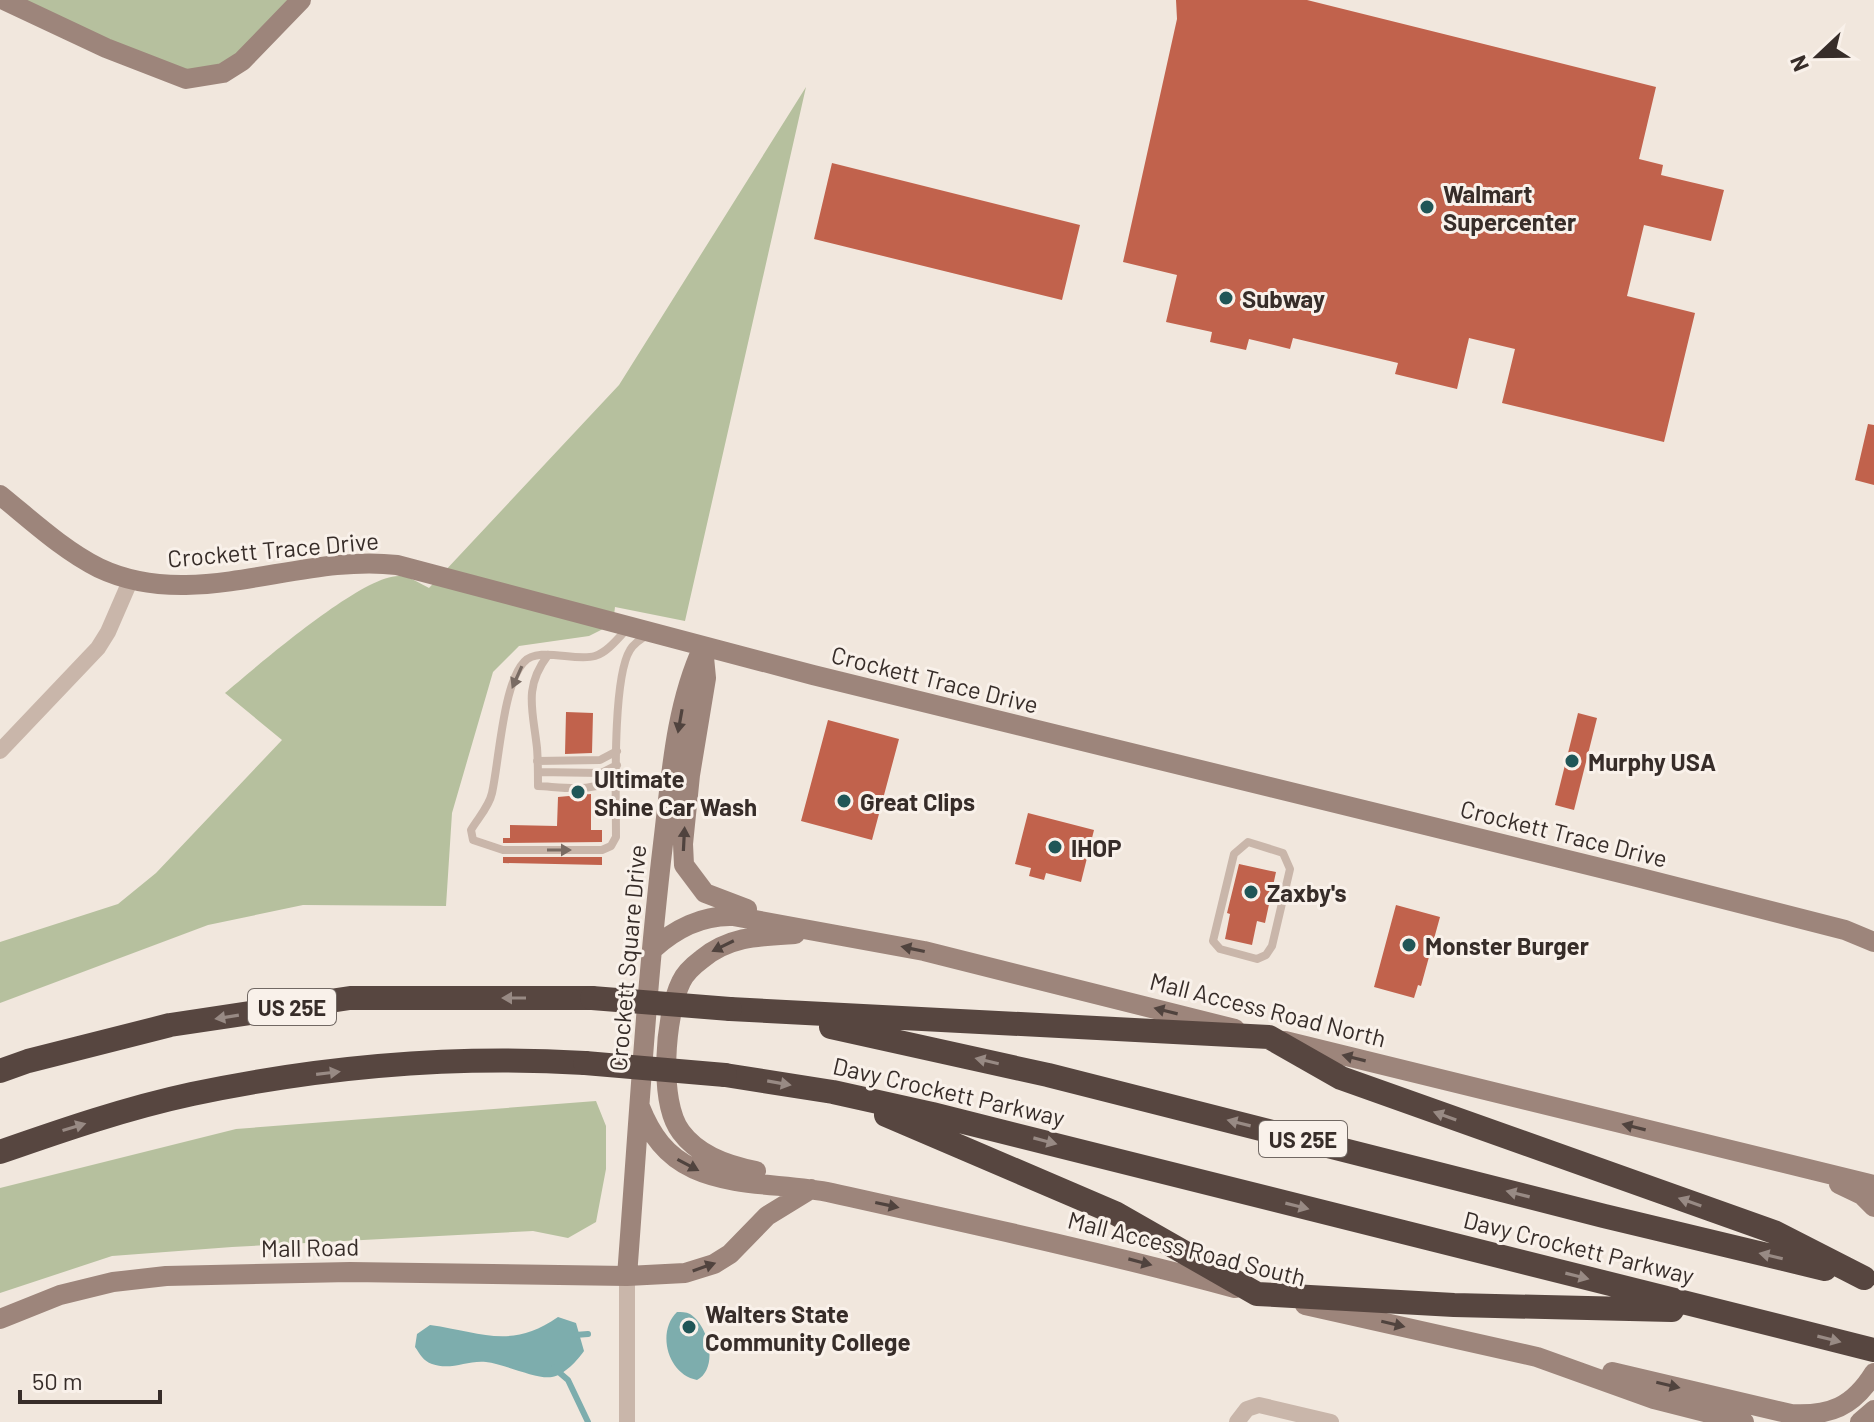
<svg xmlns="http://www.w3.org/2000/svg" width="1874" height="1422" font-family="Barlow,sans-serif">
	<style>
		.green { fill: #b6c09e }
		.water { fill: #7dadad }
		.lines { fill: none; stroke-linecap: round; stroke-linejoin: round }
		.stream { stroke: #7dadad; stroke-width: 6 }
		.building { fill: #c1624c }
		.lane { stroke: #c9b6aa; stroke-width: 8 }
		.street { stroke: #c9b6aa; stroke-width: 16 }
		.secondary { stroke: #9d857b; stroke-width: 20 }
		.highway { stroke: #574640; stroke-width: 24 }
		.highway-bridge { stroke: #574640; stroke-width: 24 }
		.oneway { fill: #796b63 }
		.oneway2 { fill: #50433e }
		.oneway3 { fill: #988a84 }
		.poi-dot { fill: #205657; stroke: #f9f1ea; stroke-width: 3 }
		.labels { text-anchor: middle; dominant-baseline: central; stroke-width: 6; stroke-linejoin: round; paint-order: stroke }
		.shield { fill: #f9f1ea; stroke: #716863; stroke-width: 2 }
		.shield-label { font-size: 22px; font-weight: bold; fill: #372d29 }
		.poi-label { font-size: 24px; font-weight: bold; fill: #372d29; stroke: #f9f1ea; text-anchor: start }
		.street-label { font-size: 24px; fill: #372d29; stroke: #f9f1ea }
	</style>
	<rect width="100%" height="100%" fill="#f1e7dd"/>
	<!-- green -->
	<path class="green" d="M 4,0 L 301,0 L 277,26 L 206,77 Z
		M 806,87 L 685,621 L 615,607 L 613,624 L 589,636 L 519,646 L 493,672 L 452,813 L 446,906 L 303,905 L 208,925 L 0,1003 L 0,942 L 118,904 L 156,873 L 282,740 L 225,693 C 256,667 364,573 400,576 C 409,576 421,584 429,588 L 619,385 Z
		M 596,1101 L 606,1126 L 606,1169 L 596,1222 L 568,1238 L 533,1231 L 232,1247 L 112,1256 L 0,1293 L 0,1188 L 236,1129 Z"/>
	<!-- water -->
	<path class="water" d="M 677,1312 C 681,1312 686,1312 690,1314 C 709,1326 719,1368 697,1380 C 668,1375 656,1332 677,1312 Z
		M 558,1317 L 576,1323 L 584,1351 C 578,1360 564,1375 552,1377 C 538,1380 504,1364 486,1362 C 467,1360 451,1371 432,1364 C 423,1361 420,1354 415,1347 L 417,1334 L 430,1325 C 481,1332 511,1350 558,1317 Z"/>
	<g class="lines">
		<!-- stream -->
		<path class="stream" d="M 575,1335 L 588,1334
			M 554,1368 L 568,1380 L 588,1422"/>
	</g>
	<!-- building -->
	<path class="building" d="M 1176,0 L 1307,0 L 1656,87 L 1639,159 L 1663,165 L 1661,175 L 1724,190 L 1711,241 L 1644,225 L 1627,296 L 1695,313 L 1664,442 L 1502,403 L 1515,349 L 1469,338 L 1457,389 L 1395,374 L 1398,363 L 1293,338 L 1290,349 L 1249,339 L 1246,350 L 1210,342 L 1212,332 L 1166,322 L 1177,275 L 1123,262 L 1177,19 Z
		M 832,163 L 1080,225 L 1062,300 L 814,239 Z
		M 1868,424 L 1874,425 L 1874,485 L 1855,480 Z
		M 566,712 L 593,713 L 592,753 L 565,754 Z
		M 1578,713 L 1597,718 L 1574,810 L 1555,805 Z
		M 828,720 L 899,739 L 872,840 L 801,821 Z
		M 591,794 L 591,830 L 602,830 L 602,842 L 503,843 L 503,838 L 510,838 L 510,825 L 557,826 L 558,797 Z
		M 1028,813 L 1094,830 L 1081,882 L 1046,873 L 1044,880 L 1029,876 L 1031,868 L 1015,864 Z
		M 503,857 L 602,857 L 602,865 L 503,863 Z
		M 1239,864 L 1276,872 L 1265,923 L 1257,921 L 1252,945 L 1225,939 L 1230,914 L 1227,913 Z
		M 1396,905 L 1440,917 L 1421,986 L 1418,985 L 1414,998 L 1374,987 Z"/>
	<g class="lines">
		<!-- lane -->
		<path class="lane" d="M 628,628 C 619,637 608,652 595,656 C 575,662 538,646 524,662 C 503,684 499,762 492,793 C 489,807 478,818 471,830 L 473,840 L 503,850 L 602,850 L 611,846 L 616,837 C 616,798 612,679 630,650 C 634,643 642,638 649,634
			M 548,655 C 523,688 533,710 537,748 C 538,760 538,774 538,786 C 562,787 597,794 616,776
			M 537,761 L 600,760 L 617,751
			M 538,772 L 601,773 L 617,765
			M 1248,842 L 1283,853 L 1290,869 L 1272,946 L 1266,955 L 1257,959 L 1220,949 L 1213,941 L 1234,854 Z"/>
		<!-- street -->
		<path class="street" d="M 0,751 L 98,648 L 108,632 L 131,579
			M 627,1276 L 627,1422
			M 1237,1422 L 1247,1409 L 1259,1405 L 1331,1422"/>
		<!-- secondary -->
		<path class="secondary" d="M 4,0 L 106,48 L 186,79 L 223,73 L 242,61 L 301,0
			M 0,495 C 31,520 63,550 99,568 C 194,613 299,553 397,565 L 813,675 L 1637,877 L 1845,930 L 1874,942
			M 703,647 L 706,678 L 690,775 L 683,844 L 684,865 L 705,893 L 747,909
			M 653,949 C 675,929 703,915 733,916 L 924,951 L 1235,1029
			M 1285,1041 L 1874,1185
			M 640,1107 C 651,1135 666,1156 694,1169 C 736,1188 787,1183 832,1193 C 967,1223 1101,1252 1235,1288
			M 756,1171 C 729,1166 698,1155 681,1132 C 658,1102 665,1015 681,982 C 685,973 694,965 702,959 C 730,936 761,936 795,934
			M 1839,1184 L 1862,1195 L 1874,1207
			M 627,1276 C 638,1132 646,987 663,844 C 671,778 675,707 703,647
			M 1305,1305 L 1537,1357 L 1654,1399 L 1744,1422
			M 0,1319 L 60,1295 L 113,1282 L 166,1276 L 350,1272 L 627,1276 L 685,1273 L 714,1264 L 730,1254 L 767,1216 L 811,1189
			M 1612,1372 L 1791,1414 C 1830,1416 1853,1407 1874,1373
			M 1860,1422 L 1874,1410"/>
		<!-- highway -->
		<path class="highway" d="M 730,1009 L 1269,1037 L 1341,1078 L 1774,1232 L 1864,1278
			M 831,1027 L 1048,1075 L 1604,1216 L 1825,1269
			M 0,1071 L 28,1061 L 170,1025 L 350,998 L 592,998
			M 725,1075 L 833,1092 L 932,1114 L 1874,1350
			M 886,1115 L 1115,1213 L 1257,1294 L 1454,1305 L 1672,1310
			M 0,1152 C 63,1130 127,1108 192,1094 C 320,1067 454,1055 585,1063"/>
		<!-- highway-bridge -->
		<path class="highway-bridge" d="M 592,998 L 730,1009
			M 585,1063 L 725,1075"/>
	</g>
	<!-- one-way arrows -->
	<defs><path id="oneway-solid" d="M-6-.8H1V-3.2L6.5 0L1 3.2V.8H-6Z" transform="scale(2)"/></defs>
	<g class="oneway">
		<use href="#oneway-solid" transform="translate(517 677) rotate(114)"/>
		<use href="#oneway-solid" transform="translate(559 850)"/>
	</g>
	<g class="oneway2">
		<use href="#oneway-solid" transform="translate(680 721) rotate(100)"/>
		<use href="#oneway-solid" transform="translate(684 839) rotate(-87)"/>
		<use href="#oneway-solid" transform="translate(723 946) rotate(154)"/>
		<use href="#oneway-solid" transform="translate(913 949) rotate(-168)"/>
		<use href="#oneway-solid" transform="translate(1166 1011) rotate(-166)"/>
		<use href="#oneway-solid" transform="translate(1354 1058) rotate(-166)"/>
		<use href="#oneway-solid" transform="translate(1634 1127) rotate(-166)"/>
		<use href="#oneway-solid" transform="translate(688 1165) rotate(28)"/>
		<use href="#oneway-solid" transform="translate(887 1205) rotate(12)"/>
		<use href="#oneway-solid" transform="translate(1140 1262) rotate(15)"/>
		<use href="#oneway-solid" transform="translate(704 1267) rotate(-19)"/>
		<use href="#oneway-solid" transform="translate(1393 1324) rotate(13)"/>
		<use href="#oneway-solid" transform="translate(1668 1385) rotate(13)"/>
	</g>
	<g class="oneway3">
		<use href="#oneway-solid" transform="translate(514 998) rotate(-180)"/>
		<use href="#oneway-solid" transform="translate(227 1017) rotate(171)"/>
		<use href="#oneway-solid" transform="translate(987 1061) rotate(-167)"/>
		<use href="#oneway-solid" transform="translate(328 1073) rotate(-7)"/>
		<use href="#oneway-solid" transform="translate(779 1083) rotate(10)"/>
		<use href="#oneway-solid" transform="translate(1445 1116) rotate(-160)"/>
		<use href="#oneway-solid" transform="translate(1239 1123) rotate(-166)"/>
		<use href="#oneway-solid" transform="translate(74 1127) rotate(-17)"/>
		<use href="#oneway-solid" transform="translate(1045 1141) rotate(15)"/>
		<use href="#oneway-solid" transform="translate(1518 1194) rotate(-166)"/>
		<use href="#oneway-solid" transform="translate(1690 1202) rotate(-161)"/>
		<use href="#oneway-solid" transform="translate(1297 1206) rotate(14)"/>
		<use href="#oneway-solid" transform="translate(1771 1256) rotate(-167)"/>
		<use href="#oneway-solid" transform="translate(1577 1276) rotate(14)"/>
		<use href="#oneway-solid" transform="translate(1829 1339) rotate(14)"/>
	</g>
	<!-- markers -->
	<g class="poi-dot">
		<circle cx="1427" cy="207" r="8"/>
		<circle cx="1226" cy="298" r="8"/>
		<circle cx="1572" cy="761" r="8"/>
		<circle cx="578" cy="792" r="8"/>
		<circle cx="844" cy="801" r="8"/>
		<circle cx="1055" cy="847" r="8"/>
		<circle cx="1251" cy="892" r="8"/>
		<circle cx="1409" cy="945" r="8"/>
		<circle cx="689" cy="1327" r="8"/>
	</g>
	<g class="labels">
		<!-- shield labels -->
		<g class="shield">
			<rect x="248" y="989" width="88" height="36" rx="6"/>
			<rect x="1259" y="1121" width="88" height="36" rx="6"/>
		</g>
		<g class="shield-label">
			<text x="292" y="1007">US 25E</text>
			<text x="1303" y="1139">US 25E</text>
		</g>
		<!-- poi labels -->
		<g class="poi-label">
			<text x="1443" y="193">Walmart<tspan x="1443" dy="28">Supercenter</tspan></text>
			<text x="1242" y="298">Subway</text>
			<text x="1588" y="761">Murphy USA</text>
			<text x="594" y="778">Ultimate<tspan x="594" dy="28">Shine Car Wash</tspan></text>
			<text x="860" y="801">Great Clips</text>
			<text x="1071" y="847">IHOP</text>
			<text x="1267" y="892">Zaxby's</text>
			<text x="1425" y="945">Monster Burger</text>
			<text x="705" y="1313">Walters State<tspan x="705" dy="28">Community College</tspan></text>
		</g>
		<!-- street labels -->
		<g class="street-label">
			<text transform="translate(273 549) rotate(-5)">Crockett Trace Drive</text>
			<text transform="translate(935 679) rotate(14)">Crockett Trace Drive</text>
			<text transform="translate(1564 833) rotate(14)">Crockett Trace Drive</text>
			<text transform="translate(627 958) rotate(-85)">Crockett Square Drive</text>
			<text transform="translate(1268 1009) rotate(14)">Mall Access Road North</text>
			<text transform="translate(949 1091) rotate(13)">Davy Crockett Parkway</text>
			<text transform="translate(310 1247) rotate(-1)">Mall Road</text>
			<text transform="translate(1579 1247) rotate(14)">Davy Crockett Parkway</text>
			<text transform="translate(1187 1248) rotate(14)">Mall Access Road South</text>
		</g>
	</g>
	<!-- north arrow -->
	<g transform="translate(1818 56) rotate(248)" stroke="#f9f1ea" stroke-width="6" paint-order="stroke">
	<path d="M0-6L14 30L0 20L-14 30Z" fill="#372d29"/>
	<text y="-12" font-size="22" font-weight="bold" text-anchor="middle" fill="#372d29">N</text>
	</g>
	<!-- scale -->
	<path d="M20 1390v12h140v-12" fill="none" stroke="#372d29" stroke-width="4"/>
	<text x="32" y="1390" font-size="24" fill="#372d29" stroke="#f9f1ea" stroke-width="6" paint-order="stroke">50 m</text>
</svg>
